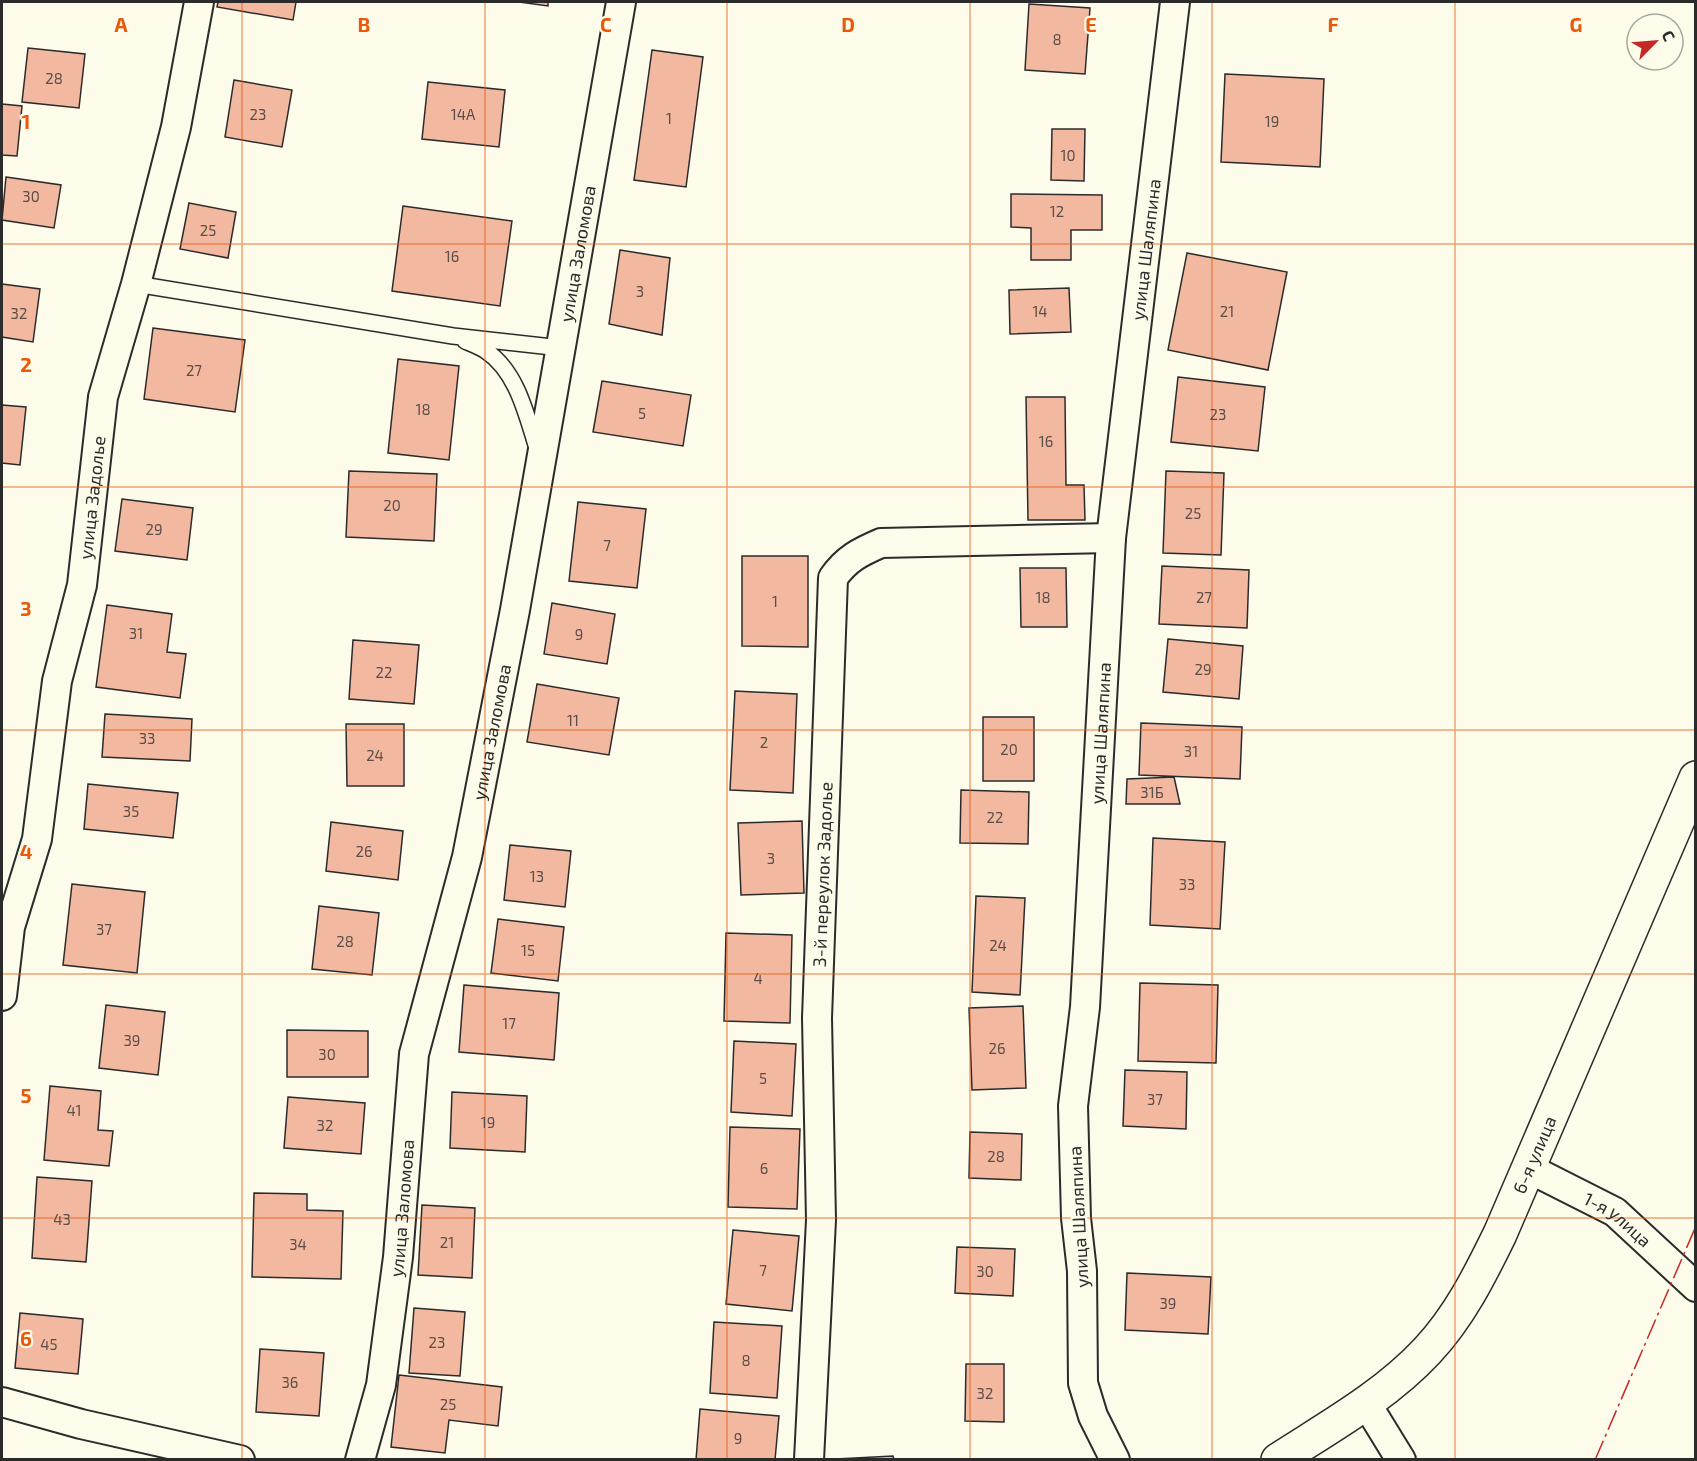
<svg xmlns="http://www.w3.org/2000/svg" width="1697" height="1461" font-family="'Exo 2',sans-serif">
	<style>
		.building { fill: #f2b8a0; stroke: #2b2b2b; stroke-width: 1.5 }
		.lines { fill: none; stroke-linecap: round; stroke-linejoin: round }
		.lane-casing { stroke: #2b2b2b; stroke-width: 18 }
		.street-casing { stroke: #2b2b2b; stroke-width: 32 }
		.secondary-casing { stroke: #2b2b2b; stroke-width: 36 }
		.lane { stroke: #fdfbea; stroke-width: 15 }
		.street { stroke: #fdfbea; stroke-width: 28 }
		.secondary { stroke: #fdfbea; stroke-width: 33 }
		.power { stroke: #c62828; stroke-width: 1.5; stroke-dasharray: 21 4.5 3 4.5; stroke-linecap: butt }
		.grid { fill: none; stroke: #e8590c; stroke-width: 1.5; stroke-opacity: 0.55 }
		.labels { text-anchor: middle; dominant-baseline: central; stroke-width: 4.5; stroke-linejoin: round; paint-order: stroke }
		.number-label { font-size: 15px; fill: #5d4e48 }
		.street-label { font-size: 18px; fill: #2b2b2b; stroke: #fdfbea }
		.grid-label { font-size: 20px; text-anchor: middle; font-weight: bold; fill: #e8590c; stroke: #fdfbea; stroke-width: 4.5; stroke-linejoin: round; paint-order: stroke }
	</style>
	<rect width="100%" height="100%" fill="#fdfbea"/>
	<!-- building -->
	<path class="building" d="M 218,2 L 296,2 L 293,20 L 217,7 Z
		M 519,2 L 548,2 L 548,6 Z
		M 1029,4 L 1090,8 L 1085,74 L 1025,70 Z
		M 28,48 L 85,54 L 79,108 L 22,102 Z
		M 652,50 L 703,57 L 686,187 L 634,180 Z
		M 1225,74 L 1324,79 L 1320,167 L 1221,162 Z
		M 234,80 L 292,90 L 282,147 L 225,137 Z
		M 428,82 L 505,90 L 499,147 L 422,139 Z
		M 2,104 L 22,106 L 17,156 L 2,155 Z
		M 1052,129 L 1085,129 L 1084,181 L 1051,180 Z
		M 6,177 L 61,185 L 54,228 L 2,220 Z
		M 1011,194 L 1102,195 L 1102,230 L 1071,230 L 1071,260 L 1031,260 L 1031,228 L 1011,227 Z
		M 189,203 L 236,212 L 228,258 L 180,249 Z
		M 403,206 L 512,221 L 500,306 L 392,291 Z
		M 620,250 L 670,258 L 662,335 L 609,324 Z
		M 1187,253 L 1287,272 L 1268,370 L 1168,350 Z
		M 2,284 L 40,289 L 33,342 L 2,337 Z
		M 1069,288 L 1071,332 L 1010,334 L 1009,290 Z
		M 153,328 L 245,340 L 235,412 L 144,399 Z
		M 398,359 L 459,366 L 449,460 L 388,453 Z
		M 1178,377 L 1265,387 L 1258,451 L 1171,442 Z
		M 602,381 L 691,395 L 683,446 L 593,432 Z
		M 1026,397 L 1065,397 L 1066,485 L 1084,485 L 1085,520 L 1028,520 Z
		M 2,405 L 26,407 L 20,465 L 2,463 Z
		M 349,471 L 437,474 L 434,541 L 346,537 Z
		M 1166,471 L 1224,473 L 1221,555 L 1163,553 Z
		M 122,499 L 193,508 L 187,560 L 115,551 Z
		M 578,502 L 646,509 L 637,588 L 569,581 Z
		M 742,556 L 808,556 L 808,647 L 742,646 Z
		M 1162,566 L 1249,570 L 1247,628 L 1159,624 Z
		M 1020,568 L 1066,568 L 1067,627 L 1021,627 Z
		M 552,603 L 615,614 L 607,664 L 544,654 Z
		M 107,605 L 172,614 L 167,652 L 186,654 L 180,698 L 96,687 Z
		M 1168,639 L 1243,646 L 1239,699 L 1163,692 Z
		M 353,640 L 419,645 L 414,704 L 349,699 Z
		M 537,684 L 619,698 L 609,755 L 527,742 Z
		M 735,691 L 797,694 L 793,793 L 730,790 Z
		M 105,714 L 192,719 L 190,761 L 102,757 Z
		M 983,717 L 1034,717 L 1034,781 L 983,781 Z
		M 1141,723 L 1242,727 L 1240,779 L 1139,775 Z
		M 346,724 L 404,724 L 404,786 L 347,786 Z
		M 1174,777 L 1180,804 L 1126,804 L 1127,779 Z
		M 88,784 L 178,793 L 173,838 L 84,829 Z
		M 961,790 L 1029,792 L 1028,844 L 960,843 Z
		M 802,821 L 804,893 L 741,895 L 738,823 Z
		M 331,822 L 403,831 L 398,880 L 326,871 Z
		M 1153,838 L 1225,842 L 1220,929 L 1150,925 Z
		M 510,845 L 571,851 L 565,907 L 504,900 Z
		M 72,884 L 145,892 L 137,973 L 63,965 Z
		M 976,896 L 1025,898 L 1020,995 L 972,992 Z
		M 319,906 L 379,913 L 372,975 L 312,969 Z
		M 498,919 L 564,927 L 558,981 L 491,973 Z
		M 726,933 L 792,935 L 790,1023 L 724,1021 Z
		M 1140,983 L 1218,985 L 1216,1063 L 1138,1061 Z
		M 464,985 L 559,993 L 554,1060 L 459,1052 Z
		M 106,1005 L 165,1012 L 158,1075 L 99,1068 Z
		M 1023,1006 L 1026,1088 L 972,1090 L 969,1008 Z
		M 287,1030 L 368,1031 L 368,1077 L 287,1077 Z
		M 734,1041 L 796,1044 L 792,1116 L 731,1112 Z
		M 1125,1070 L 1187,1072 L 1186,1129 L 1123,1126 Z
		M 50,1086 L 101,1091 L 98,1130 L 113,1131 L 109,1166 L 44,1160 Z
		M 452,1092 L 527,1096 L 525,1152 L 450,1148 Z
		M 288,1097 L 365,1103 L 361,1154 L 284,1148 Z
		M 730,1127 L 800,1129 L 797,1209 L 728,1207 Z
		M 970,1132 L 1022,1134 L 1021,1180 L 969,1178 Z
		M 37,1177 L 92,1181 L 86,1262 L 32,1258 Z
		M 254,1193 L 307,1194 L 307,1210 L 343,1211 L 341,1279 L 252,1277 Z
		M 422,1205 L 475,1208 L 472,1278 L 418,1275 Z
		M 733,1230 L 799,1236 L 792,1311 L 726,1304 Z
		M 957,1247 L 1015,1249 L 1013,1296 L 955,1293 Z
		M 1127,1273 L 1211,1277 L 1208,1334 L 1125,1330 Z
		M 414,1308 L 465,1312 L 460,1376 L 409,1373 Z
		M 20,1313 L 83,1319 L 78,1374 L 15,1368 Z
		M 714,1322 L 782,1326 L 777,1398 L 710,1393 Z
		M 260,1349 L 324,1353 L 319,1416 L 256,1412 Z
		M 966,1364 L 1004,1364 L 1004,1422 L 965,1421 Z
		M 399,1375 L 502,1387 L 498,1426 L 449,1420 L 445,1453 L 391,1447 Z
		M 700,1409 L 779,1416 L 775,1460 L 696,1460 Z
		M 893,1456 L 894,1460 L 836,1460 L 836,1459 Z"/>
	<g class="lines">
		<defs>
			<path id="lane" d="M 136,284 L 453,336 L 561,348
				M 465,341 C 472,344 480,347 486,351 C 518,372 527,418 538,451"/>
			<g id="street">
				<path id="s1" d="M 2,996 L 10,927 L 37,839 L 57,681 L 82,585 L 103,397 L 136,284 L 176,127 L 199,2"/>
				<path id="s2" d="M 1528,1168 L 1615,1212 L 1696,1287"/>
				<path d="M 2,1402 L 81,1424 L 240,1460"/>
				<path d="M 1366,1403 L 1401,1460"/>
				<path id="s3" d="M 360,1460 L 381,1385 L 398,1257 L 414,1054 L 467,857 L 515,610 L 621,2"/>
				<path id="s4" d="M 809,1460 L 821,1220 L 817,1018 L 833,578 C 846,559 860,552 881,543 L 1111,538"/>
				<path id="s5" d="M 1115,1460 L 1093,1416 L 1083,1383 L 1082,1271 L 1076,1218 L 1073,1106 L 1085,1007 L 1111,538 L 1175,2"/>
			</g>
			<g id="secondary">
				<path id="s6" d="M 1278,1460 C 1329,1427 1385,1396 1427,1351 C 1459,1317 1480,1275 1500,1234 L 1696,778"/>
			</g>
		</defs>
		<!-- lane casing -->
		<use href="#lane" class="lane-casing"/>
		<!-- street casing -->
		<use href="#street" class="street-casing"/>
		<!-- secondary casing -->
		<use href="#secondary" class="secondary-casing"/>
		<!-- lane -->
		<use href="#lane" class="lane"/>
		<!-- street -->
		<use href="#street" class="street"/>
		<!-- secondary -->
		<use href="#secondary" class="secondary"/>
		<!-- power -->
		<path class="power" d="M 1595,1460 L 1696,1226"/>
	</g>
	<!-- grid -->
	<path class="grid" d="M 242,2 L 242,1460M 485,2 L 485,1460M 727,2 L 727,1460M 970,2 L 970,1460M 1212,2 L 1212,1460M 1455,2 L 1455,1460M 2,244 L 1696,244M 2,487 L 1696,487M 2,730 L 1696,730M 2,974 L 1696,974M 2,1218 L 1696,1218"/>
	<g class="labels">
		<!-- number labels -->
		<g class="number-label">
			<text x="1057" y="39">8</text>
			<text x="54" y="78">28</text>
			<text x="258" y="114">23</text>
			<text x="463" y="114">14А</text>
			<text x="669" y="118">1</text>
			<text x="1272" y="121">19</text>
			<text x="1068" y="155">10</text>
			<text x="31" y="196">30</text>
			<text x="1057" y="211">12</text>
			<text x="208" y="230">25</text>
			<text x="452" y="256">16</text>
			<text x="640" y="291">3</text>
			<text x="1040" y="311">14</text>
			<text x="1227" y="311">21</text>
			<text x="19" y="313">32</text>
			<text x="194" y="370">27</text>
			<text x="423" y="409">18</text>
			<text x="642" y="413">5</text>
			<text x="1218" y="414">23</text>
			<text x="1046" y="441">16</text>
			<text x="392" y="505">20</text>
			<text x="1193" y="513">25</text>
			<text x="154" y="529">29</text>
			<text x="607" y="545">7</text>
			<text x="1043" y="597">18</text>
			<text x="1204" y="597">27</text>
			<text x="775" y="601">1</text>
			<text x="136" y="633">31</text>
			<text x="579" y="634">9</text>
			<text x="1203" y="669">29</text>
			<text x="384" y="672">22</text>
			<text x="573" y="720">11</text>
			<text x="147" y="738">33</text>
			<text x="764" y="742">2</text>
			<text x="1009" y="749">20</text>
			<text x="1191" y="751">31</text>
			<text x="375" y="755">24</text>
			<text x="1152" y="792">31Б</text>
			<text x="131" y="811">35</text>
			<text x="995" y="817">22</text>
			<text x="364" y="851">26</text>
			<text x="771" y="858">3</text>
			<text x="537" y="876">13</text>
			<text x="1187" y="884">33</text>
			<text x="104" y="929">37</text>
			<text x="345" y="941">28</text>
			<text x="998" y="945">24</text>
			<text x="528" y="950">15</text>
			<text x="758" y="978">4</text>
			<text x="509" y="1023">17</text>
			<text x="132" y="1040">39</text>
			<text x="997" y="1048">26</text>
			<text x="327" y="1054">30</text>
			<text x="763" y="1078">5</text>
			<text x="1155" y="1099">37</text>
			<text x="74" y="1110">41</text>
			<text x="488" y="1122">19</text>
			<text x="325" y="1125">32</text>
			<text x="996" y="1156">28</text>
			<text x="764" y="1168">6</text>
			<text x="62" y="1219">43</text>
			<text x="447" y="1242">21</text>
			<text x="298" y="1244">34</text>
			<text x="763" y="1270">7</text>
			<text x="985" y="1271">30</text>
			<text x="1168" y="1303">39</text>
			<text x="437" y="1342">23</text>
			<text x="49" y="1344">45</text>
			<text x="746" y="1360">8</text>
			<text x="290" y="1382">36</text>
			<text x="985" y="1393">32</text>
			<text x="448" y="1404">25</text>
			<text x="738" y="1438">9</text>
		</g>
		<!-- street labels -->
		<g class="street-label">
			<text stroke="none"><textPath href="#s5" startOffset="1221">улица Шаляпина</textPath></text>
			<text stroke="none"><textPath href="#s3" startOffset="1228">улица Заломова</textPath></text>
			<text stroke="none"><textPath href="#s1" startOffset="508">улица Задолье</textPath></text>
			<text stroke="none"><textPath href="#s3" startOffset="742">улица Заломова</textPath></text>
			<text stroke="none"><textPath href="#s5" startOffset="735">улица Шаляпина</textPath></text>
			<text stroke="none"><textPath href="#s4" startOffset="586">3-й переулок Задолье</textPath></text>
			<text stroke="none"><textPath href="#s6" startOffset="410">6-я улица</textPath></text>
			<text stroke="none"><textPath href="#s3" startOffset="256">улица Заломова</textPath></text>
			<text transform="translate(1078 1217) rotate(-93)">улица Шаляпина</text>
			<text stroke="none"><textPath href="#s2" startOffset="104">1-я улица</textPath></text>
		</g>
	</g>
	<g class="grid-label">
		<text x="121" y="32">A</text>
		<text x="364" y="32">B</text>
		<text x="606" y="32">C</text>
		<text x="848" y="32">D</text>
		<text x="1091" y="32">E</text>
		<text x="1333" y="32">F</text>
		<text x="1576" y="32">G</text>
		<text x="26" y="129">1</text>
		<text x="26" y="372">2</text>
		<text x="26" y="616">3</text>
		<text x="26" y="859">4</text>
		<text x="26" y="1103">5</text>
		<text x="26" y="1346">6</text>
	</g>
	<!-- border -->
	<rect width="1697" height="1461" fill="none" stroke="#2b2b2b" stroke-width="6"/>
	<!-- north arrow -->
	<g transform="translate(1655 42) rotate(65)"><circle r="28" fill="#fdfbea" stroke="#a9a89e" stroke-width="1.5"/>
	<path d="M0-4.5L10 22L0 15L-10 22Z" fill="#c62828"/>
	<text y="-9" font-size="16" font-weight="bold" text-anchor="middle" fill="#2b2b2b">С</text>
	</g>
</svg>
